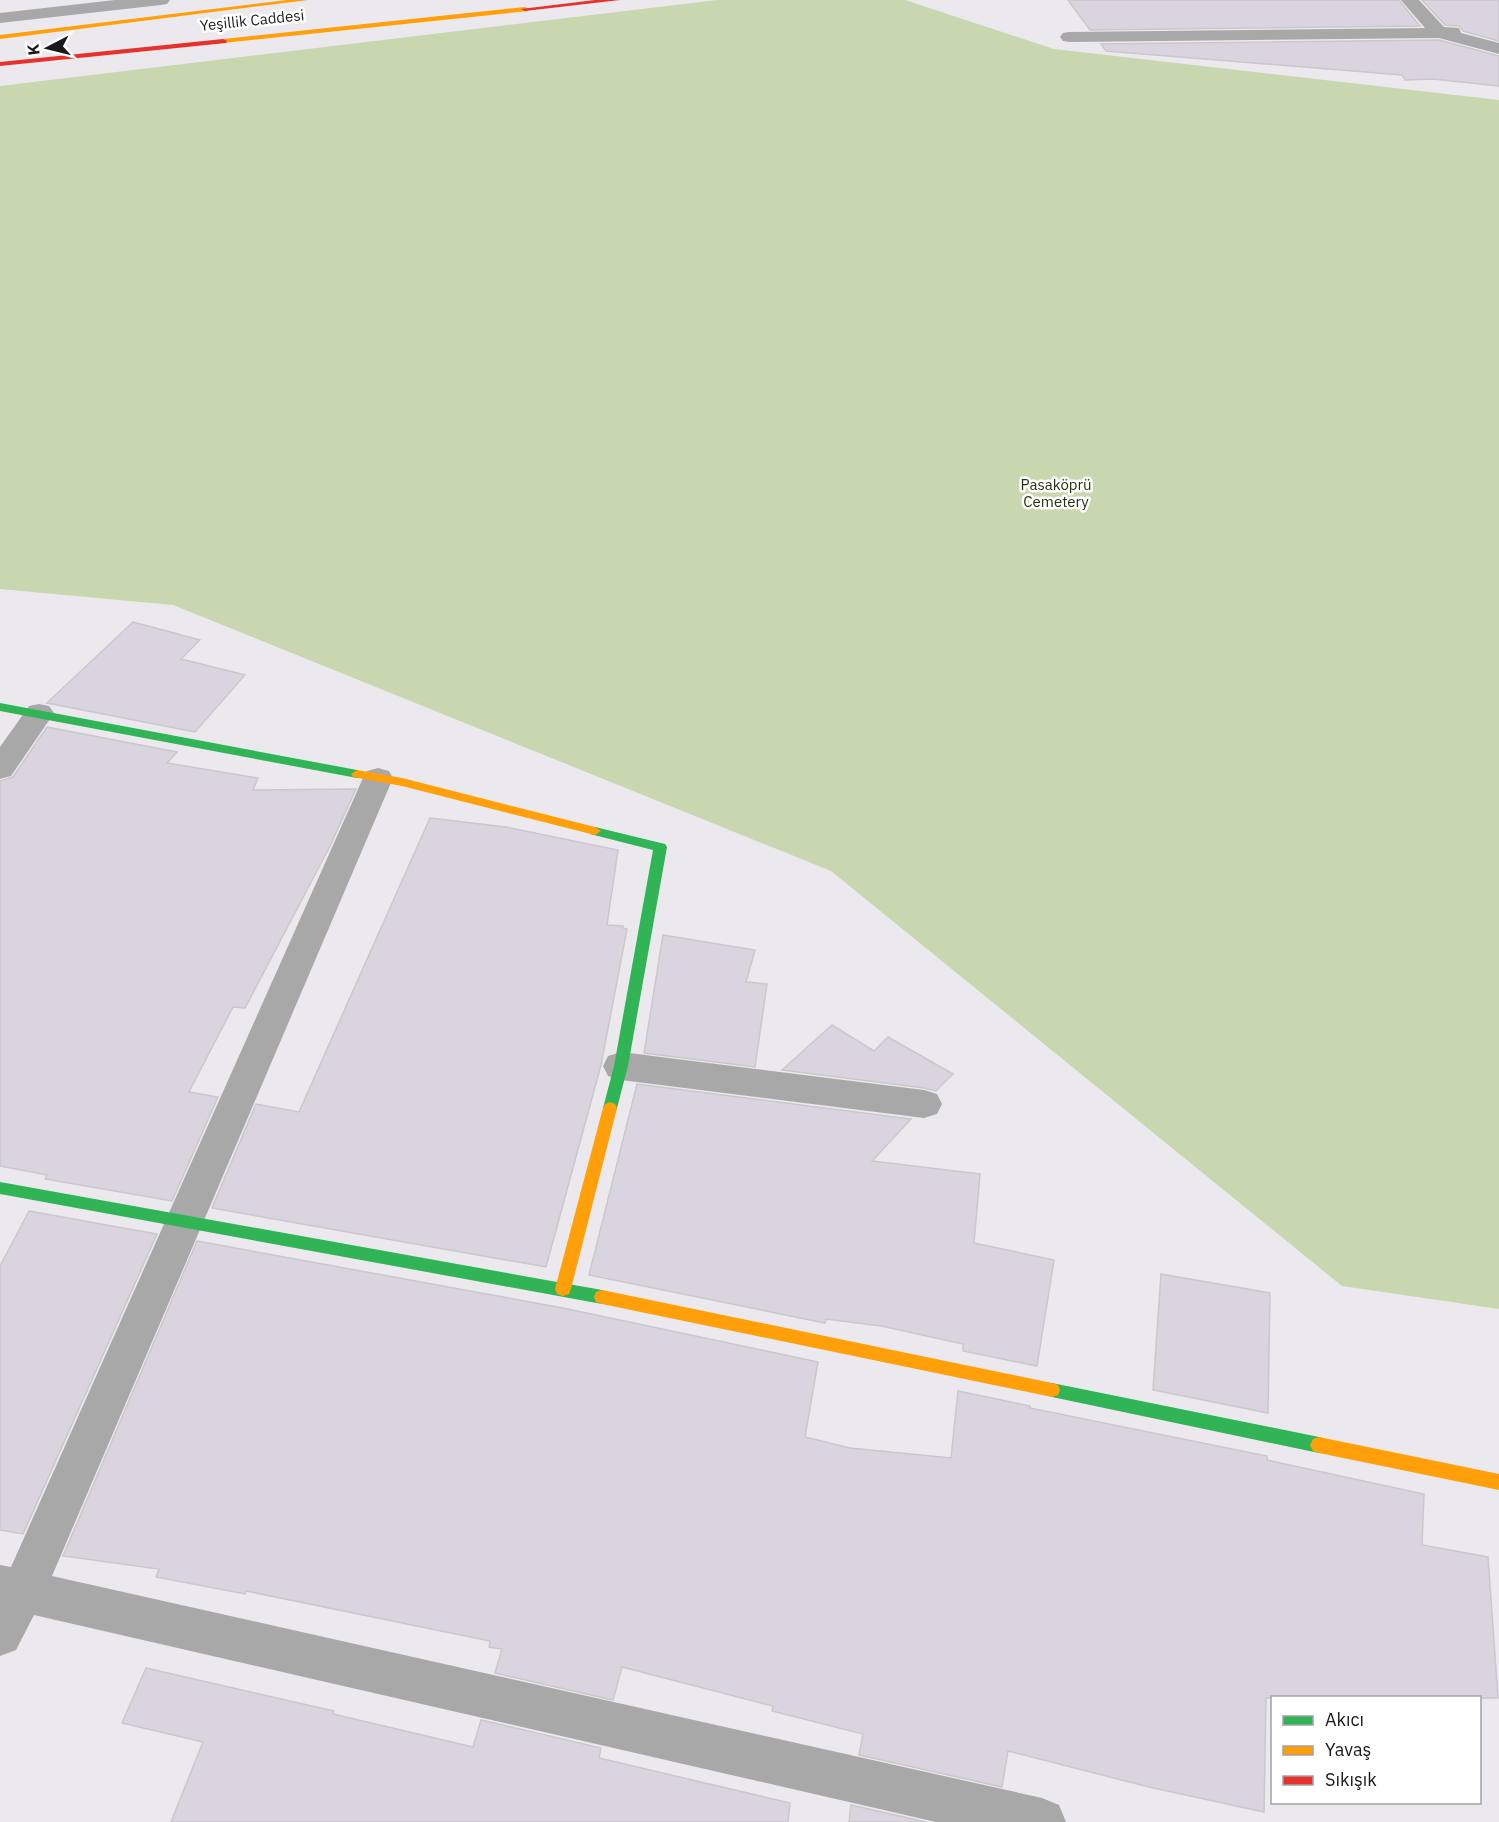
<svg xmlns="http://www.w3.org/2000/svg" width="1499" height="1822" font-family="'IBM Plex Sans',sans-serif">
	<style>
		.green { fill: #c8d7af }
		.building { fill: #dad4e0; stroke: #c9c8ca; stroke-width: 1.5 }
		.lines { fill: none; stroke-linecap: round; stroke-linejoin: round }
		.street { fill: #a9a8a8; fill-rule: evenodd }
		.fast { fill: #30b455; fill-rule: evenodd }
		.slow { fill: #ff9f0a; fill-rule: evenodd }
		.jam { fill: #e5322d; fill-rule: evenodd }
		.labels { text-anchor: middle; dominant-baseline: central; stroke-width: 5; stroke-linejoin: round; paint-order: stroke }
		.far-street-label { font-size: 15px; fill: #19181a; stroke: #fff }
		.far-park-label { font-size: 15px; fill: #25310c; stroke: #fff }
	</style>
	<rect width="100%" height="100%" fill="#ebe9ed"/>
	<!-- green -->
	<path class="green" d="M 717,0 L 905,0 L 1054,49 L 1499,100 L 1499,1309 L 1342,1286 L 831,871 L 173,605 L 0,589 L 0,86 Z"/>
	<!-- building -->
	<path class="building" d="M 1068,0 L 1399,0 L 1420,26 L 1090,30 Z
		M 1422,0 L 1499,0 L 1499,41 L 1463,31 L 1459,26 L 1445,25 Z
		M 1439,40 L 1499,56 L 1499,86 L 1433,79 L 1405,80 L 1402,75 L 1106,51 L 1101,44 Z
		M 133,622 L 200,640 L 181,659 L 245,675 L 195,732 L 47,703 Z
		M 47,727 L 177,752 L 167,763 L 258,778 L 253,790 L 356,789 L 329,848 L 245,1008 L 233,1007 L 189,1092 L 218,1097 L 172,1201 L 45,1179 L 47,1175 L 0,1166 L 0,781 L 13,777 Z
		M 430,818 L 506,827 L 618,850 L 607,925 L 623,926 L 623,928 L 627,929 L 601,1065 L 546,1267 L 212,1208 L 256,1104 L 299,1112 Z
		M 663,935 L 755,950 L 746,982 L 767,984 L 755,1067 L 644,1053 Z
		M 832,1025 L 874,1051 L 888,1037 L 953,1074 L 936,1091 L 924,1088 L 782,1070 Z
		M 637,1084 L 911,1119 L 872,1161 L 980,1174 L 974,1243 L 1054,1260 L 1037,1366 L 963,1351 L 963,1344 L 881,1326 L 826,1319 L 825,1323 L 589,1275 Z
		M 29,1211 L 157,1234 L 23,1534 L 0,1530 L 0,1266 Z
		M 197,1241 L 563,1308 L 818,1362 L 805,1437 L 850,1448 L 951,1458 L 958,1391 L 1030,1406 L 1030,1408 L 1267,1456 L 1267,1460 L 1424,1494 L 1422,1545 L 1488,1557 L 1498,1698 L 1266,1698 L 1264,1812 L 1149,1787 L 1008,1751 L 1002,1787 L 859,1755 L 863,1734 L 772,1711 L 773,1706 L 622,1667 L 613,1700 L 495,1673 L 502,1649 L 489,1647 L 490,1641 L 246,1591 L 245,1594 L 156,1577 L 159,1569 L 63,1556 Z
		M 1161,1274 L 1270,1293 L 1268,1413 L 1153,1390 Z
		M 146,1668 L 334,1711 L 333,1714 L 473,1747 L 481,1720 L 601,1748 L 599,1758 L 790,1803 L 788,1822 L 171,1822 L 203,1742 L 122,1723 Z
		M 851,1805 L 926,1822 L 849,1822 Z"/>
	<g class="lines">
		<!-- street -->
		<path class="street" d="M 115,0 L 170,0 L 167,4 L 161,5 L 0,23 L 0,13 Z
			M 1401,0 L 1419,0 L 1444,27 L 1459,28 L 1461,33 L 1499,43 L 1499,54 L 1439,38 L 1069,42 L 1063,41 L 1060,37 L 1063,33 L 1069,32 L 1425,28 Z
			M 39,704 L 49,706 L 54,713 L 11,776 L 0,779 L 0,747 L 29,706 Z
			M 378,768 L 389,771 L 393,778 L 52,1576 L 1042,1798 L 1059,1805 L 1066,1822 L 936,1822 L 34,1615 L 16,1650 L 0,1656 L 0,1565 L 11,1567 L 363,778 L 367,771 Z
			M 621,1052 L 924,1090 L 937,1094 L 942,1104 L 937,1114 L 924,1118 L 621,1080 L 608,1076 L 603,1066 L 608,1056 Z"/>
		<!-- fast -->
		<path class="fast" d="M 0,703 L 357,770 L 363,774 L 357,778 L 0,711 Z
			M 595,827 L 665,844 L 667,847 L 628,1066 L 617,1108 L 615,1112 L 610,1114 L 605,1112 L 603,1108 L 614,1066 L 653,850 L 590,834 L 589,831 Z
			M 0,1182 L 602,1290 L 608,1292 L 610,1297 L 608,1302 L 602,1304 L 0,1194 Z
			M 1052,1383 L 1319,1437 L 1325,1439 L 1328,1445 L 1325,1451 L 1319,1453 L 1052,1397 L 1046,1395 L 1044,1390 L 1046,1385 Z"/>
		<!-- slow -->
		<path class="slow" d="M 287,0 L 308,0 L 0,39 L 0,35 Z
			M 525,7 L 529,9 L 528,11 L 223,43 L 219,41 L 223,39 Z
			M 357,770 L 402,778 L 595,827 L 601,831 L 595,835 L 402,786 L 353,777 L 351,774 Z
			M 610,1102 L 615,1104 L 617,1108 L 571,1289 L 569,1294 L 563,1296 L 557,1294 L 555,1289 L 603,1108 L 605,1104 Z
			M 602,1290 L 1052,1383 L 1058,1385 L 1060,1390 L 1058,1395 L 1052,1397 L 602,1304 L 596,1302 L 594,1297 L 596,1292 Z
			M 1319,1437 L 1499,1474 L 1499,1490 L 1319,1453 L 1313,1451 L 1310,1445 L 1313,1439 Z"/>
		<!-- jam -->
		<path class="jam" d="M 595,0 L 620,0 L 525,11 L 521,9 Z
			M 223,39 L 227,41 L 226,43 L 0,66 L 0,62 Z"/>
	</g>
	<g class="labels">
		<!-- far-street labels -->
		<g class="far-street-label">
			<text transform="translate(252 20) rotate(-6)">Yeşillik Caddesi</text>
		</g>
		<!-- far-park labels -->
		<g class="far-park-label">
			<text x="1056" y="484">Pasaköprü<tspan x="1056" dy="17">Cemetery</tspan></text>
		</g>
	</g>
	<!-- legend -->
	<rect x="1271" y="1696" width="210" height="108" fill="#ffffff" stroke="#a3a3a3" stroke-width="1.5"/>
	<rect x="1283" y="1716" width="30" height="9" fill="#30b455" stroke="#a3a3a3" stroke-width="1.5"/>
	<text x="1325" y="1726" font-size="18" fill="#19181a">Akıcı</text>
	<rect x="1283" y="1746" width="30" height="9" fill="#ff9f0a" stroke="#a3a3a3" stroke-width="1.5"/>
	<text x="1325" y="1756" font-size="18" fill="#19181a">Yavaş</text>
	<rect x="1283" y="1776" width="30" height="9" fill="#e5322d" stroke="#a3a3a3" stroke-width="1.5"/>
	<text x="1325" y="1786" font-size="18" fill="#19181a">Sıkışık</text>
	<!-- north arrow -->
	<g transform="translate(48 48) rotate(263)" stroke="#ffffff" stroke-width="4.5" paint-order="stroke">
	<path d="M0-4.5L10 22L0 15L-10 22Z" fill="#19181a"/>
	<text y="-9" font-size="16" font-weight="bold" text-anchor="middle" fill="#19181a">K</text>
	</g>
</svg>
